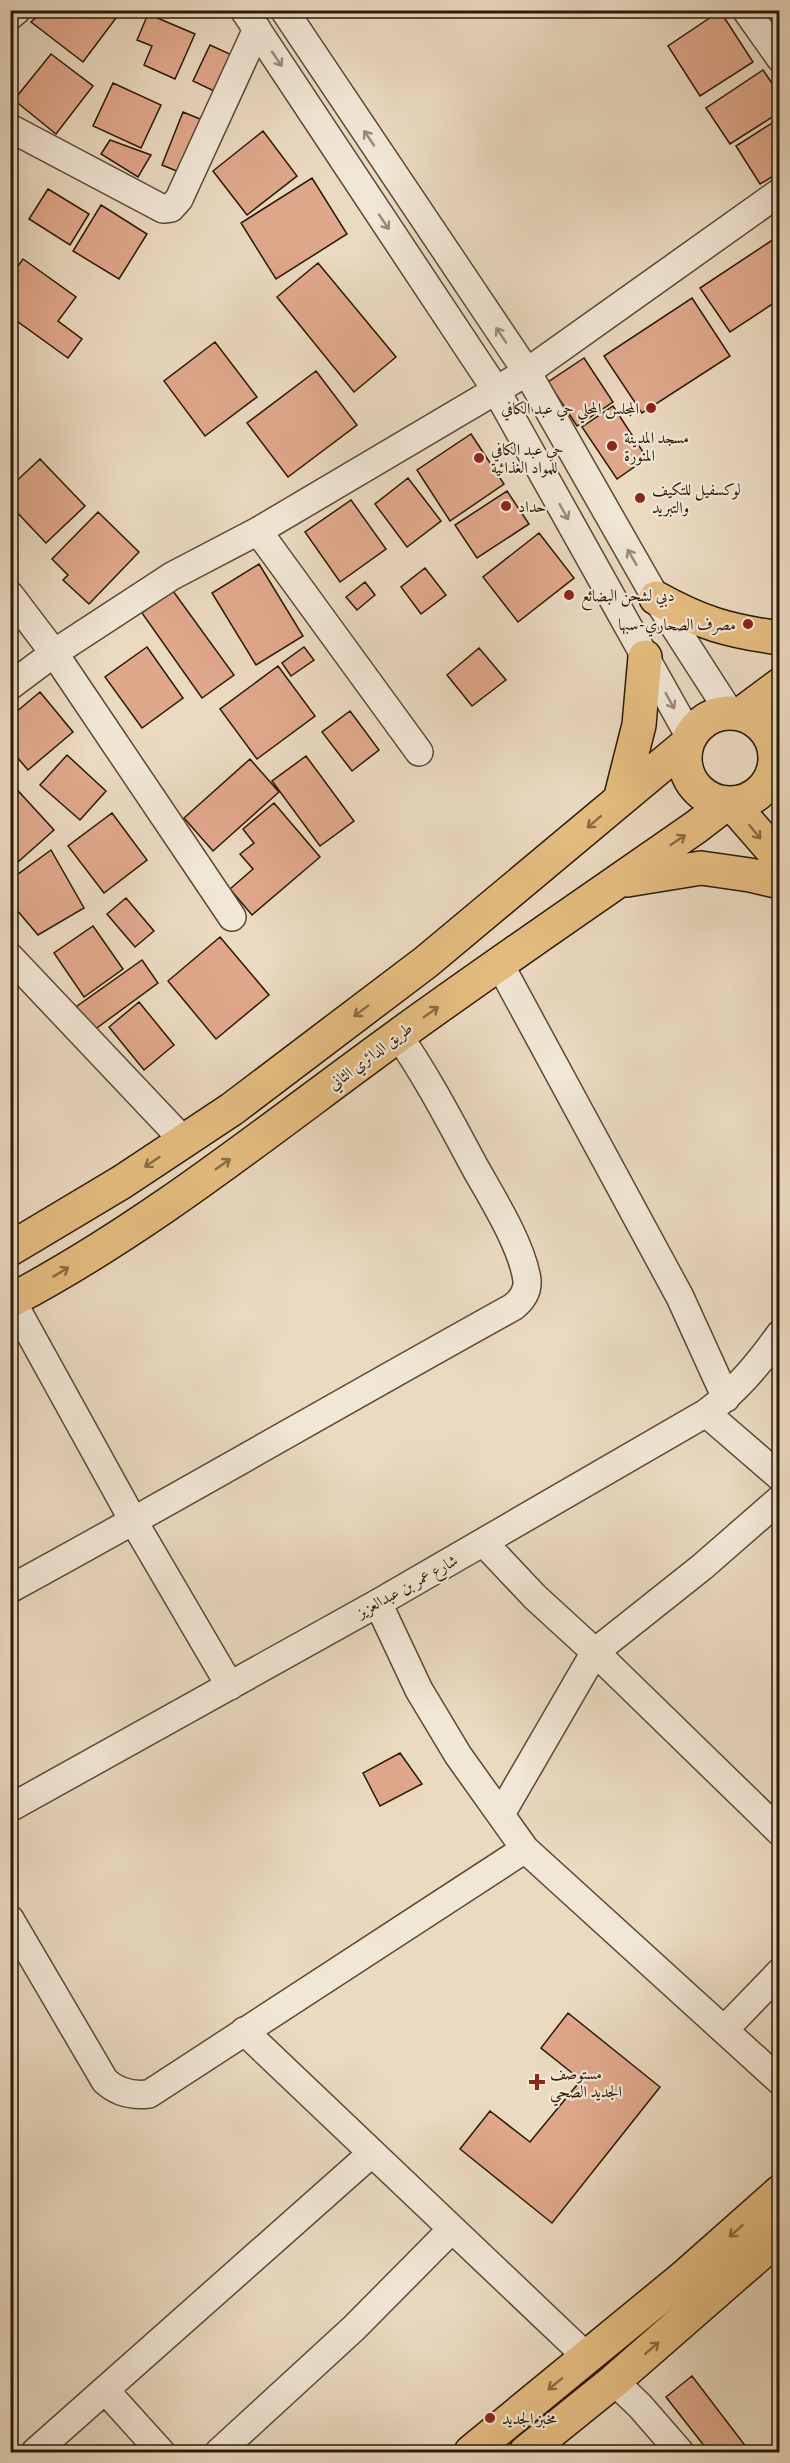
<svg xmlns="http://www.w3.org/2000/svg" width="790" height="2463" font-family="'IM FELL Great Primer',Amiri,serif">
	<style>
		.building { fill: #e0a88b; stroke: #2b1905; stroke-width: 1.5 }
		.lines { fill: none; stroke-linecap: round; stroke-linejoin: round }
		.minor-casing { stroke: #5b4934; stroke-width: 30 }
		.major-casing { stroke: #2b1905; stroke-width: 36 }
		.minor { stroke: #f1e7d6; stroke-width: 27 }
		.major { stroke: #e5bd80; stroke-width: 33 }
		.oneway { stroke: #988a78 }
		.oneway2 { stroke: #886b42 }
		.poi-dot { fill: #8f2418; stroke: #f1e7d6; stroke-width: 2 }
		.labels { text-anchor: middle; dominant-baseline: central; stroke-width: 4.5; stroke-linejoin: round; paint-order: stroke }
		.poi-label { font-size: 16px; fill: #2b1905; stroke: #f1e7d6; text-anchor: start }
		.street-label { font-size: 16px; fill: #2b1905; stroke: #f1e7d6 }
	</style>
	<rect width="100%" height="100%" fill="#eadac0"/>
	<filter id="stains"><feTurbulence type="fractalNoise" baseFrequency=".00333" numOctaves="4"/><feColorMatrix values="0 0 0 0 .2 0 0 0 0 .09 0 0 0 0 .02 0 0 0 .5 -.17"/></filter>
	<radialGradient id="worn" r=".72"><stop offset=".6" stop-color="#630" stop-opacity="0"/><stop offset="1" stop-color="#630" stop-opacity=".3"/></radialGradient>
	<!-- building -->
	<path class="building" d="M 45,10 L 61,10 L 70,14 L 72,10 L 85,10 L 88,13 L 90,10 L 122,10 L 83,62 L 31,22 Z
		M 720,11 L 753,62 L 700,96 L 668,46 Z
		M 148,14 L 195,34 L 175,79 L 144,65 L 152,46 L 137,40 Z
		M 210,45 L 232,55 L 214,91 L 193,81 Z
		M 51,54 L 93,86 L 56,134 L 14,100 Z
		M 763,70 L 780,95 L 780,112 L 730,144 L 706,108 Z
		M 113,83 L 161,105 L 141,148 L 93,126 Z
		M 183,112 L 205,121 L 184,174 L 162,165 Z
		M 780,118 L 780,172 L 760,184 L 736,146 Z
		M 263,131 L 297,176 L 247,215 L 213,171 Z
		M 110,140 L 151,155 L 138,177 L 101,154 Z
		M 312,178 L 347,234 L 276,279 L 241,223 Z
		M 48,189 L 89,214 L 70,245 L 29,219 Z
		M 101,205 L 147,234 L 119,279 L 73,251 Z
		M 774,239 L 780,247 L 780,299 L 730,332 L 700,288 Z
		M 23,259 L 76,297 L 58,321 L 82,339 L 68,358 L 10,316 L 10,277 Z
		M 318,263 L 396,357 L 354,392 L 277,297 Z
		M 692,298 L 730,356 L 642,413 L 604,356 Z
		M 215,342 L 257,397 L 205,436 L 164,381 Z
		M 584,358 L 613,402 L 577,426 L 548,382 Z
		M 316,371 L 357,425 L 288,477 L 247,423 Z
		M 613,406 L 647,458 L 617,479 L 582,427 Z
		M 471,434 L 504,484 L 450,521 L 417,470 Z
		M 40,459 L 85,506 L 46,543 L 10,505 L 10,487 Z
		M 408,478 L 441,521 L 407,547 L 375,504 Z
		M 507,491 L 529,524 L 477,558 L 455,525 Z
		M 351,500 L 386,549 L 340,582 L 305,532 Z
		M 98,512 L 139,552 L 89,604 L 63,580 L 68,575 L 52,559 Z
		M 539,533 L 574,578 L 518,622 L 483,577 Z
		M 259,564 L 303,636 L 256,665 L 212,593 Z
		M 425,568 L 446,595 L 421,614 L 401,587 Z
		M 365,582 L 375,595 L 357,610 L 346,597 Z
		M 173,591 L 234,675 L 202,698 L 142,613 Z
		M 147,647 L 183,698 L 142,728 L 105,677 Z
		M 304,647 L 314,660 L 291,676 L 282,663 Z
		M 479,648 L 506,680 L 472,706 L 447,675 Z
		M 278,666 L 315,716 L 257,759 L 220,709 Z
		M 40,692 L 73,732 L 28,770 L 10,749 L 10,717 Z
		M 350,711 L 379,750 L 352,771 L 322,732 Z
		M 67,755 L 106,791 L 80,820 L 40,785 Z
		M 306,756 L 354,821 L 320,846 L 272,781 Z
		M 250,759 L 279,792 L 213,851 L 184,818 Z
		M 10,782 L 54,830 L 10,869 Z
		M 274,803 L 320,857 L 252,915 L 230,889 L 253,869 L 240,854 L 254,843 L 243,829 Z
		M 112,813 L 147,860 L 104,893 L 68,846 Z
		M 51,850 L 84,908 L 38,935 L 10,902 L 10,880 Z
		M 126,898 L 154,931 L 135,947 L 107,914 Z
		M 93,926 L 123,969 L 84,997 L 54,953 Z
		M 220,937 L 269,995 L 216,1039 L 168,981 Z
		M 142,960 L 158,983 L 90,1033 L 73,1009 Z
		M 139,1002 L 174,1045 L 144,1070 L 109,1027 Z
		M 400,1753 L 422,1784 L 380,1806 L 363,1773 Z
		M 568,2013 L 660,2087 L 552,2223 L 460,2149 L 490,2111 L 530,2142 L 581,2080 L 541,2048 Z
		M 692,2376 L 750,2452 L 709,2452 L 666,2397 Z"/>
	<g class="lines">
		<defs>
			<path id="minor" d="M 244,10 L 496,390 L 690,737
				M 284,10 L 527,372 L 656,598 L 730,713
				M 746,10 L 780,58
				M 10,16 L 17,10
				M 10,128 L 163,209 L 171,208 L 179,199 L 257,29
				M 258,531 L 419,752
				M 10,595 L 54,653 L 232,917
				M 10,686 L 54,653 L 172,576 L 258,531 L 527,372 L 780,192
				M 10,957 L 183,1140
				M 499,963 L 680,1297 L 726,1398
				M 12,1301 L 134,1522 L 230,1686
				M 706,1413 L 780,1477
				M 484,1543 L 535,1597 L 595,1652 L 780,1832
				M 10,1589 C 179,1497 345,1400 513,1307 C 522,1300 528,1292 527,1280 C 522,1246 494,1201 477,1171 C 452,1125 428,1078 398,1035
				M 378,1603 L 419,1690 L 458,1755 L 525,1849 L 780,2081
				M 10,1808 L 378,1603 L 706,1413 C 736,1391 758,1365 780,1334
				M 501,1814 L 595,1652 L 702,1567 L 780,1499
				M 10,1919 L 105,2081 C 117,2092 132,2096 149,2094 L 525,1849
				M 724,2030 L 780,1972
				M 244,2031 L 588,2358
				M 614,2381 L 640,2406 L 680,2452
				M 105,2390 L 161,2452
				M 35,2452 L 372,2153
				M 219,2452 L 354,2328 L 452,2229"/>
			<path id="major" d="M 656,598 C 701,623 728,631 780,638
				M685 758a45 45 0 1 1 90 0a45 45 0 1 1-90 0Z
				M 741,714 L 780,685
				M 620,800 L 639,725 L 645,657
				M 732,804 L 780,859
				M 627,880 L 701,868 L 750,875 L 780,882
				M 10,1249 L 122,1182 L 232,1109 L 426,962 L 687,744
				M 10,1301 C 149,1228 272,1127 399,1035 C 497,964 597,896 696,827 L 726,804
				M 471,2452 L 683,2278 L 780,2192
				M 526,2452 L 614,2381 L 780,2236"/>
		</defs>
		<!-- minor casing -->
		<use href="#minor" class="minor-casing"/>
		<!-- major casing -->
		<use href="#major" class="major-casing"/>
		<!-- minor -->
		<use href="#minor" class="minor"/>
		<!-- major -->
		<use href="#major" class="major"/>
	</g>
	<!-- one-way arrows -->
	<defs><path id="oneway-shaft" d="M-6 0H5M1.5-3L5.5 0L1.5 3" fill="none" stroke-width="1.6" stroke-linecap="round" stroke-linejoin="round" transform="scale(1.5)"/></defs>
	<g class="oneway">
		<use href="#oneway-shaft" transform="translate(277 59) rotate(56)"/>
		<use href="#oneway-shaft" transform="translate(369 138) rotate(-124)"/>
		<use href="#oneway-shaft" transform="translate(384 222) rotate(56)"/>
		<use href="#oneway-shaft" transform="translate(501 335) rotate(-124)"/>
		<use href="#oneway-shaft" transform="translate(564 512) rotate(61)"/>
		<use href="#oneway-shaft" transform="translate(632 557) rotate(-120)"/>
		<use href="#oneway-shaft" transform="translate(670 701) rotate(61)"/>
	</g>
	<g class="oneway2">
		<use href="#oneway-shaft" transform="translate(594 822) rotate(139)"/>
		<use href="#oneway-shaft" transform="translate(755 832) rotate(51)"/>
		<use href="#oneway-shaft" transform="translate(678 840) rotate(-34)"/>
		<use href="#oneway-shaft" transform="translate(361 1011) rotate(143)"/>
		<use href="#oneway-shaft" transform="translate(431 1012) rotate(-35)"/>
		<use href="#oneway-shaft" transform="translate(152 1162) rotate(146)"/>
		<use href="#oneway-shaft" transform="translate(223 1164) rotate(-35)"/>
		<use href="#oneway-shaft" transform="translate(61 1272) rotate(-31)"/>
		<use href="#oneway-shaft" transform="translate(736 2231) rotate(138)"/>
		<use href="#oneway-shaft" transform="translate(652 2348) rotate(-41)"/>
		<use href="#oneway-shaft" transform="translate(555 2384) rotate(141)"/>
	</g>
	<!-- markers -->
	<g class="poi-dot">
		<circle cx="651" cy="408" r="6"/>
		<circle cx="612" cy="446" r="6"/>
		<circle cx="479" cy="458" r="6"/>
		<circle cx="640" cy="498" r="6"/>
		<circle cx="506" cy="506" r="6"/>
		<circle cx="569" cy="595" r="6"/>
		<circle cx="748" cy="624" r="6"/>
		<path d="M534 2073h6v6h6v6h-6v6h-6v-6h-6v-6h6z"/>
		<circle cx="490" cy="2418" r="6"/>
	</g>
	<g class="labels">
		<!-- poi labels -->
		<g class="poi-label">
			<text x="639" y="408" text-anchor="end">المجلس المحلي حي عبد الكافي</text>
			<text x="624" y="437">مسجد المدينة<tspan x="624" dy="18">المنورة</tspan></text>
			<text x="491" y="449">حي عبد الكافي<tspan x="491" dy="18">للمواد الغذائية</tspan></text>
			<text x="652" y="489">لوكسفيل للتكيف<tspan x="652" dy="18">والتبريد</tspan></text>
			<text x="518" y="506">حداد</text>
			<text x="581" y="595">دبي لشحن البضائع</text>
			<text x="736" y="624" text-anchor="end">مصرف الصحاري-سبها</text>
			<text x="550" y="2073">مستوصف<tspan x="550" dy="18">الجديد الصحي</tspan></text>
			<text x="502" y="2418">مخبز الجديد</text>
		</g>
		<!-- street labels -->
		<g class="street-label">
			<text transform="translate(370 1056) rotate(-37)">طريق الدائري الثاني</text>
			<text transform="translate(407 1586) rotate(-29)">شارع عمر بن عبدالعزيز</text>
		</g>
	</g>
	<!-- margin -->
	<rect width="790" height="2463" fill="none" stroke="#eadac0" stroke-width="36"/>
	<rect x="12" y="12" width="766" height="2439" fill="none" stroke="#2b1905" stroke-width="3"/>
	<rect x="18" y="18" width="754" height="2427" fill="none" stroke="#2b1905" stroke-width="1.5"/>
	<rect width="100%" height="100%" filter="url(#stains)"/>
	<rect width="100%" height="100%" fill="url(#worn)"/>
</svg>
